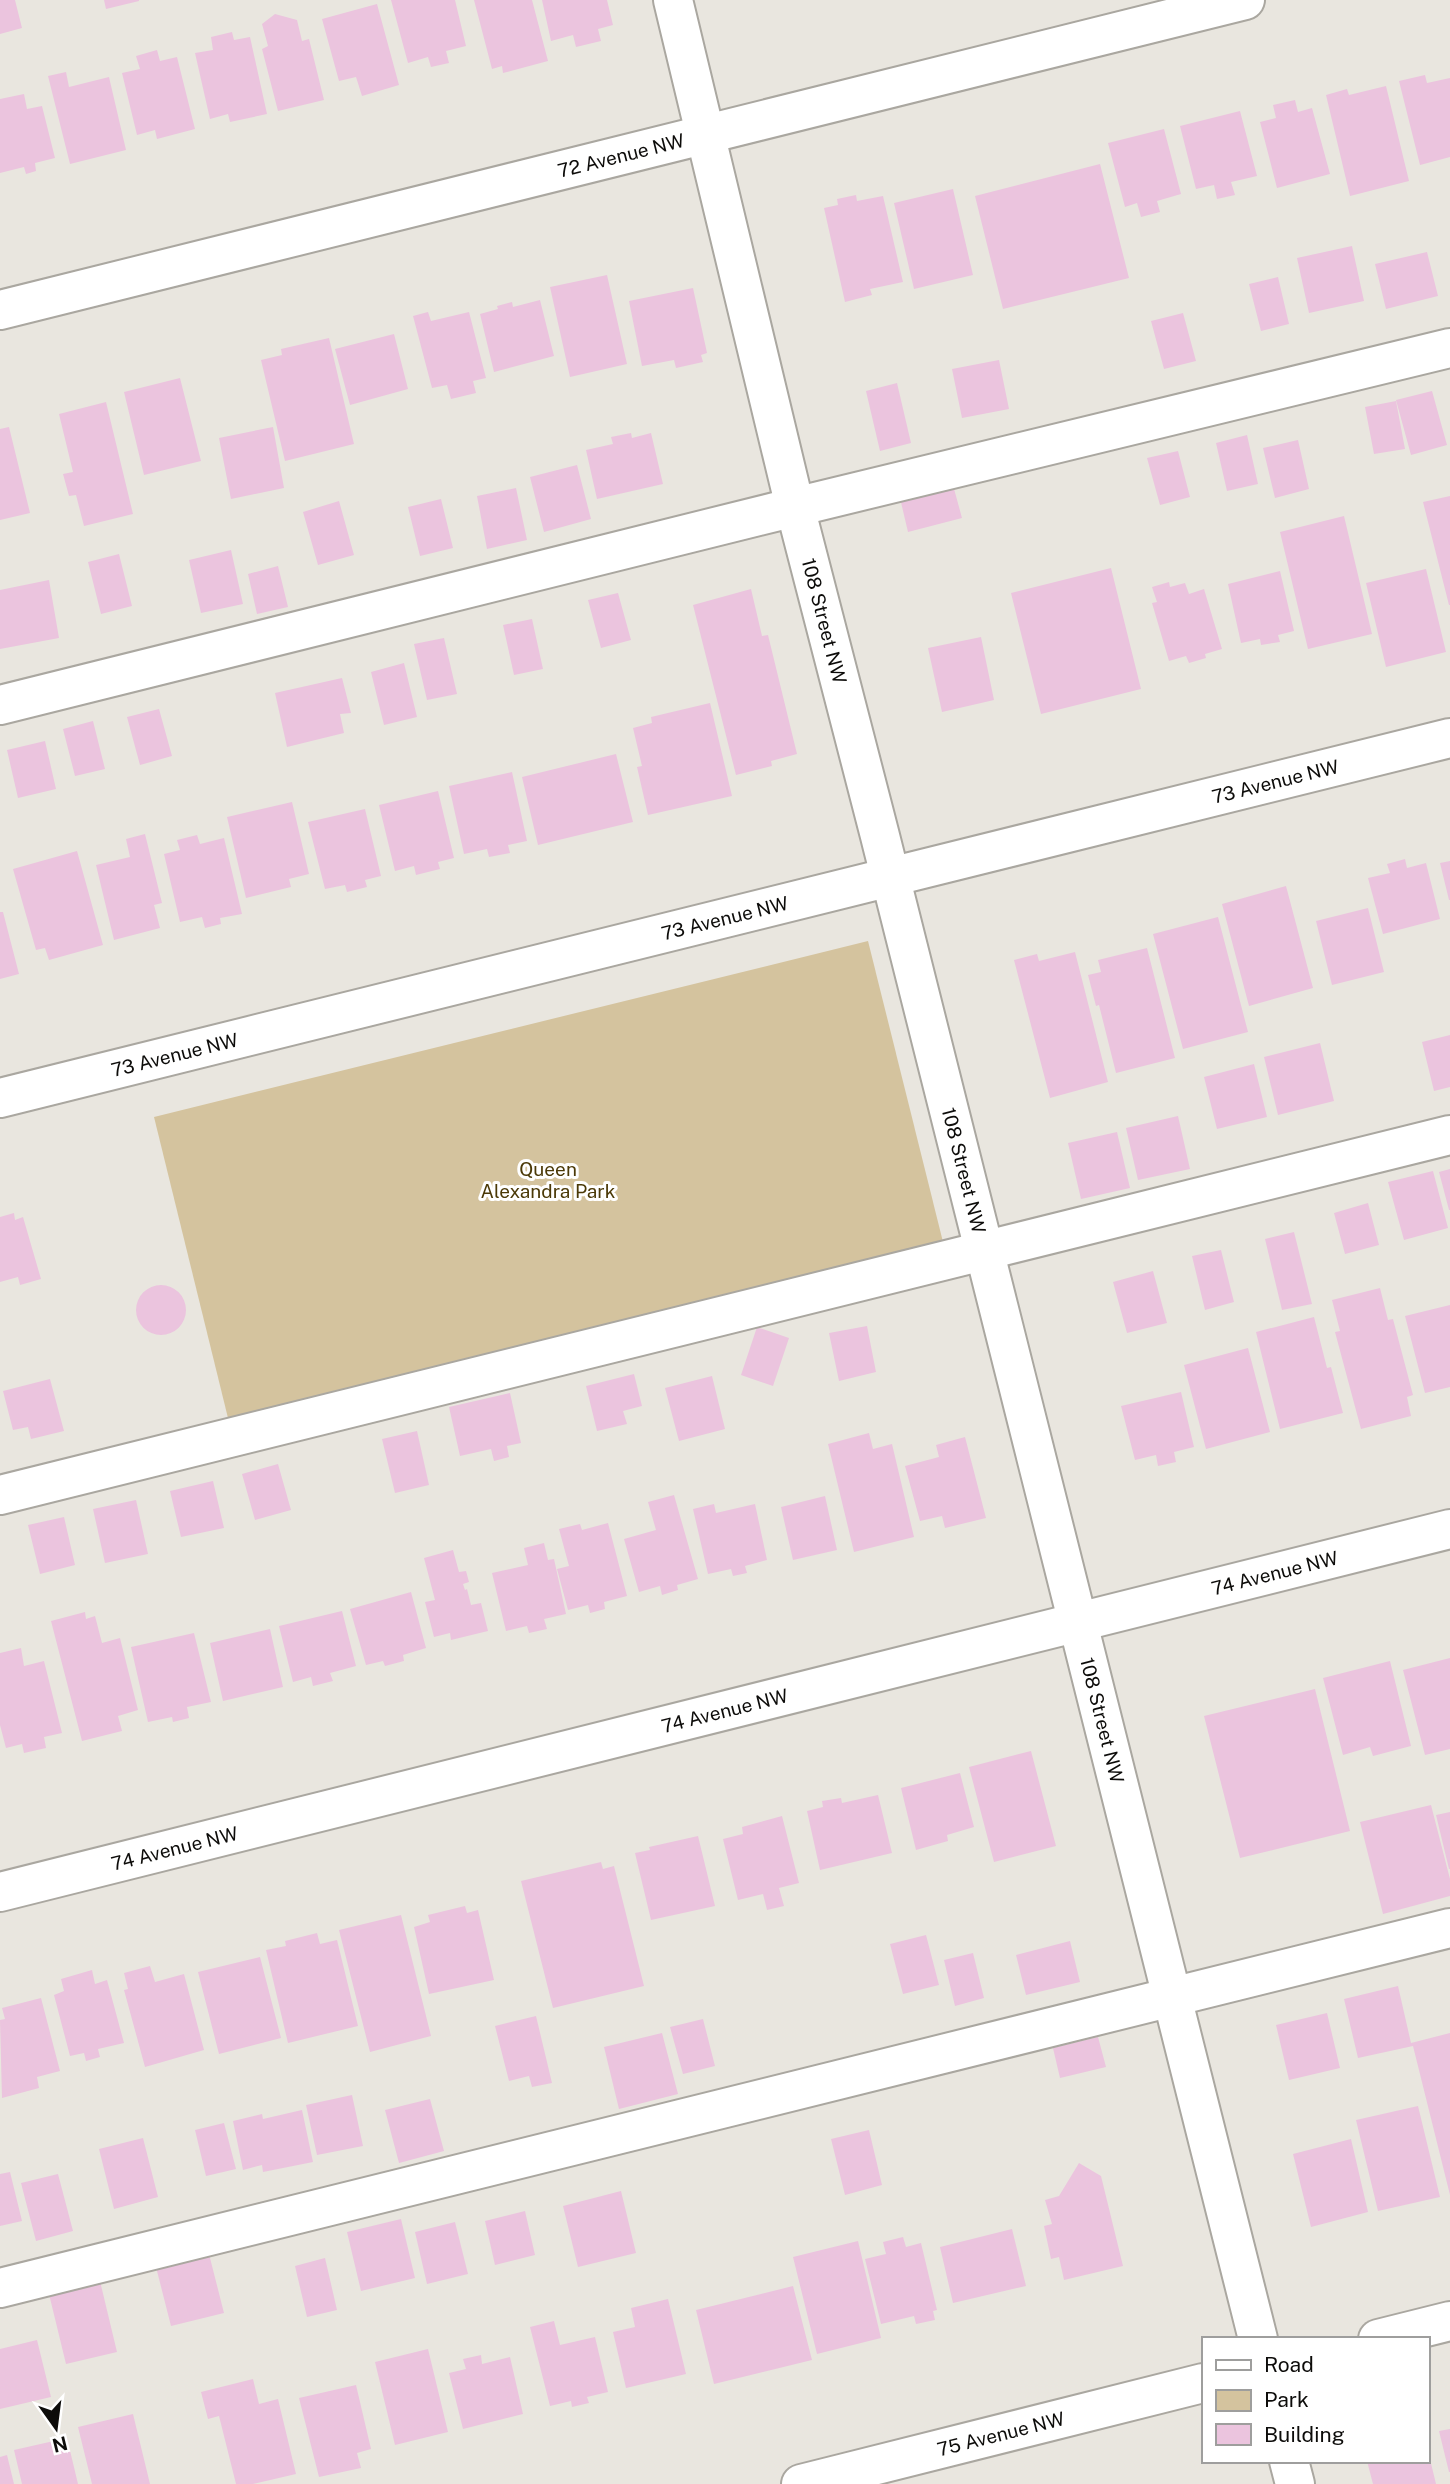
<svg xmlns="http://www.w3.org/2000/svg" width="1450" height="2484" font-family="'Public Sans',sans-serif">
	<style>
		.green { fill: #d4c39e }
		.building { fill: #ebc4de }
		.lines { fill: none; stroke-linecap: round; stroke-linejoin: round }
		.minor-casing { stroke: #aaa7a0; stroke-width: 42 }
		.minor { stroke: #fff; stroke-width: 38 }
		.labels { text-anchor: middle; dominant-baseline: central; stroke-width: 6; stroke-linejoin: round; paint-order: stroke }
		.street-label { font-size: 19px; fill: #0d0c0a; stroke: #fff }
		.park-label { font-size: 19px; fill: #4b3907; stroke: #fff }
	</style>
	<rect width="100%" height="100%" fill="#e9e6df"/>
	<!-- green -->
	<path class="green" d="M 868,941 L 943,1242 L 228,1418 L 154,1117 Z"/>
	<!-- building -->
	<path class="building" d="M 0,0 L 15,0 L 22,28 L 0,34 Z
		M 104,0 L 139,0 L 139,1 L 106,9 Z
		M 391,0 L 455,0 L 466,46 L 446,51 L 449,63 L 431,67 L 428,57 L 408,63 Z
		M 474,0 L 532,0 L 548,61 L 503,73 L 502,66 L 492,69 Z
		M 542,0 L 607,0 L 613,25 L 598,29 L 601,41 L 576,47 L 573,35 L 551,41 Z
		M 377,4 L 399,85 L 362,96 L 356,77 L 339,81 L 322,19 Z
		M 275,14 L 297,20 L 302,41 L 309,39 L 324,100 L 278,111 L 262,49 L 268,46 L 262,24 Z
		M 232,32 L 234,40 L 250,37 L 267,114 L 230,122 L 228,114 L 210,119 L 195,53 L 213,50 L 211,37 Z
		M 157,50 L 160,61 L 177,57 L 195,129 L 157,139 L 155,130 L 137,135 L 122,73 L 140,69 L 136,56 Z
		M 66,72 L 69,87 L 109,77 L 126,150 L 70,164 L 48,76 Z
		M 1425,75 L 1427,83 L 1450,78 L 1450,157 L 1420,165 L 1399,81 Z
		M 1386,86 L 1409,181 L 1350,196 L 1326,95 L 1347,89 L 1349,95 Z
		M 24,94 L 27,109 L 42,106 L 55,158 L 35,163 L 36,171 L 26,174 L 24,167 L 0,173 L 0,99 Z
		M 1295,100 L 1298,112 L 1312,108 L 1330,174 L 1277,188 L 1260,122 L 1276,118 L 1273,105 Z
		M 1240,111 L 1257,176 L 1231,182 L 1235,195 L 1217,199 L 1214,185 L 1196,189 L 1180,126 Z
		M 1164,129 L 1181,194 L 1157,201 L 1160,212 L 1141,217 L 1137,203 L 1125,207 L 1108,143 Z
		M 1100,164 L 1129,278 L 1003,309 L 975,196 Z
		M 953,189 L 973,275 L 914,289 L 894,203 Z
		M 856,195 L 857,201 L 883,196 L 903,282 L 870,289 L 872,295 L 845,302 L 824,208 L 838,205 L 837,199 Z
		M 1352,246 L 1364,301 L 1309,313 L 1297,258 Z
		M 1427,252 L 1438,296 L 1386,309 L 1375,264 Z
		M 607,275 L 627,364 L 570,377 L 550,287 Z
		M 1278,277 L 1289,324 L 1261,331 L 1249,284 Z
		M 693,288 L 707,353 L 701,355 L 703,362 L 676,368 L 674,360 L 642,366 L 629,301 Z
		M 540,300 L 554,356 L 494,372 L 480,314 L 498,309 L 497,306 L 512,302 L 513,307 Z
		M 428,312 L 431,321 L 469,312 L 486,378 L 473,381 L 476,393 L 451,399 L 447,385 L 432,388 L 413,316 Z
		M 1183,313 L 1196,361 L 1164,369 L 1151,321 Z
		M 394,334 L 408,389 L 350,405 L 335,349 Z
		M 329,338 L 354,444 L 285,461 L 261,360 L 282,355 L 281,349 Z
		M 999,360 L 1009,409 L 962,418 L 952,369 Z
		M 180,378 L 201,461 L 144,475 L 124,392 Z
		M 897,383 L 911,443 L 880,451 L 866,391 Z
		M 1432,391 L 1447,445 L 1411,455 L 1396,400 Z
		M 1396,401 L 1405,449 L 1374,454 L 1365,407 Z
		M 106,402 L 133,514 L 84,526 L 76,495 L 69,496 L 63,474 L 73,472 L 59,414 Z
		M 9,427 L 30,513 L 0,520 L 0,429 Z
		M 273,427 L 284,488 L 231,499 L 219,438 Z
		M 631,433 L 632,438 L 651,433 L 663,484 L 597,499 L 586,450 L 613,444 L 611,437 Z
		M 1247,435 L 1258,484 L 1227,491 L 1216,443 Z
		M 1298,440 L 1309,489 L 1275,498 L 1263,448 Z
		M 1178,451 L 1190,497 L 1160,505 L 1147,458 Z
		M 577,465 L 591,519 L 544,532 L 530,477 Z
		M 953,485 L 962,518 L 908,532 L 900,498 Z
		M 516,488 L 527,540 L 487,549 L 477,496 Z
		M 1450,496 L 1450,605 L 1449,605 L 1423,502 Z
		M 441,499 L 453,548 L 420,556 L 408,507 Z
		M 339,501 L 354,555 L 318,565 L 303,512 Z
		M 1344,516 L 1372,634 L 1308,649 L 1280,532 Z
		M 231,550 L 243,604 L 201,613 L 189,560 Z
		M 119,554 L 132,606 L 101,614 L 88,562 Z
		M 278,566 L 288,607 L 257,614 L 248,574 Z
		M 1111,568 L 1141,689 L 1041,714 L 1011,593 Z
		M 1426,569 L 1446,652 L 1386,667 L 1366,583 Z
		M 1280,571 L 1294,631 L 1278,635 L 1280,642 L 1261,645 L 1260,639 L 1241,643 L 1228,584 Z
		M 49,580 L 59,638 L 0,649 L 0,590 Z
		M 1169,582 L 1170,587 L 1185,583 L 1189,594 L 1204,589 L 1222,649 L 1205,654 L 1206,658 L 1189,663 L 1186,656 L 1169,661 L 1152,603 L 1157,602 L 1152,587 Z
		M 751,589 L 762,636 L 768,635 L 797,754 L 771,761 L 772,766 L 736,775 L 693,605 Z
		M 618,593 L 631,640 L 601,648 L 588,600 Z
		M 532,619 L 543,669 L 514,675 L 503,625 Z
		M 981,637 L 994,700 L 942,712 L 928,648 Z
		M 444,638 L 457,694 L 427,700 L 414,644 Z
		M 404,663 L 417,717 L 384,725 L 371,672 Z
		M 342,678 L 351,713 L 340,714 L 344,733 L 287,747 L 275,693 Z
		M 710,703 L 732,796 L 648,815 L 637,767 L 642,766 L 633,728 L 652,723 L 651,717 Z
		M 159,709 L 172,756 L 140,765 L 127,717 Z
		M 93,721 L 105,769 L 75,776 L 63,729 Z
		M 45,741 L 56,789 L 18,798 L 7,750 Z
		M 616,754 L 633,822 L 538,845 L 522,777 Z
		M 512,772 L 527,841 L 508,845 L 510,853 L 489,857 L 487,849 L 464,854 L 449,786 Z
		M 438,791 L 454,858 L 438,862 L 440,869 L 416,875 L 414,866 L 395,871 L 379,805 Z
		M 292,802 L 309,874 L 289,879 L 291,887 L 246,898 L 227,817 Z
		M 365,809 L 381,876 L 365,880 L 367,887 L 347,892 L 345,885 L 325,889 L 308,822 Z
		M 145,834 L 162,903 L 154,905 L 160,928 L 114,940 L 96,865 L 130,857 L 126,839 Z
		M 197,835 L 200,844 L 224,838 L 242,914 L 220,918 L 221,924 L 205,928 L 202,917 L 180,922 L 164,854 L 180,850 L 177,840 Z
		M 77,851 L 103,945 L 49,960 L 45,948 L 36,950 L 13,869 Z
		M 1405,859 L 1407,868 L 1426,863 L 1440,919 L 1383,934 L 1368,878 L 1390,873 L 1387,864 Z
		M 1450,861 L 1450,900 L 1449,900 L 1440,863 Z
		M 1286,886 L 1313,988 L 1249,1006 L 1222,904 Z
		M 1368,908 L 1384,972 L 1332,985 L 1316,921 Z
		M 0,912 L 3,912 L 19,974 L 0,979 Z
		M 1218,917 L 1248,1032 L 1183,1049 L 1153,934 Z
		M 1147,948 L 1175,1058 L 1116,1073 L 1099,1005 L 1096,1006 L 1088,975 L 1101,972 L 1098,960 Z
		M 1075,952 L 1108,1082 L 1050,1098 L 1014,960 L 1037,954 L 1039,961 Z
		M 1450,1035 L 1450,1087 L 1434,1091 L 1422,1042 Z
		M 1320,1043 L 1334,1101 L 1278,1115 L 1264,1057 Z
		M 1254,1064 L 1267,1117 L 1217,1129 L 1204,1077 Z
		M 1178,1116 L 1190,1169 L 1138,1180 L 1126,1128 Z
		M 1117,1132 L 1130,1188 L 1081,1199 L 1068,1143 Z
		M 1450,1169 L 1450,1210 L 1449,1210 L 1439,1172 Z
		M 1433,1171 L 1448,1228 L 1404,1240 L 1388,1182 Z
		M 1368,1203 L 1379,1245 L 1345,1254 L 1334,1213 Z
		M 14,1213 L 15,1220 L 23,1217 L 41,1279 L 20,1285 L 18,1277 L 0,1282 L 0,1217 Z
		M 1294,1232 L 1312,1304 L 1282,1310 L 1265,1239 Z
		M 1221,1250 L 1234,1302 L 1205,1310 L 1192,1256 Z
		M 1153,1271 L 1167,1323 L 1127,1333 L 1113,1282 Z
		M136 1310a25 25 0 1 1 50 0a25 25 0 1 1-50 0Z
		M 1380,1288 L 1388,1320 L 1393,1319 L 1413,1395 L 1407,1397 L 1411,1416 L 1361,1429 L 1335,1332 L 1340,1331 L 1332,1300 Z
		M 1450,1305 L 1450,1387 L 1425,1393 L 1405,1316 Z
		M 1314,1317 L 1327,1368 L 1331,1367 L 1343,1413 L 1280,1429 L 1256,1332 Z
		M 867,1326 L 876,1372 L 839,1381 L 829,1333 Z
		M 757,1327 L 789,1338 L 773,1386 L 741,1375 Z
		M 1248,1348 L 1270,1432 L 1206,1449 L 1184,1365 Z
		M 634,1374 L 642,1406 L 623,1411 L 627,1424 L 597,1431 L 586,1386 Z
		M 712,1376 L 725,1429 L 679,1441 L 665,1388 Z
		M 50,1379 L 64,1431 L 31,1439 L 28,1427 L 13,1430 L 3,1391 Z
		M 1181,1392 L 1194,1447 L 1174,1452 L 1176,1462 L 1158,1466 L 1156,1455 L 1135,1460 L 1121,1406 Z
		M 510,1393 L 521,1443 L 507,1446 L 509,1457 L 494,1461 L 491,1449 L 460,1456 L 449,1407 Z
		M 417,1431 L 429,1485 L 395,1493 L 382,1439 Z
		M 869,1433 L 873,1449 L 892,1444 L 914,1537 L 854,1552 L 828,1444 Z
		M 965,1437 L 986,1518 L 945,1528 L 942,1516 L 920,1521 L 905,1466 L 939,1457 L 936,1445 Z
		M 278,1464 L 291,1510 L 255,1520 L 242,1474 Z
		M 213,1481 L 224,1528 L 181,1537 L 170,1491 Z
		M 674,1495 L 698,1579 L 677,1585 L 678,1590 L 662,1595 L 660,1586 L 639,1592 L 624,1539 L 656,1530 L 648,1502 Z
		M 825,1496 L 837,1550 L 793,1560 L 781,1507 Z
		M 136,1500 L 148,1554 L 105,1563 L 93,1509 Z
		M 714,1504 L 716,1513 L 755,1504 L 767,1560 L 745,1566 L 747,1573 L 733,1576 L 731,1569 L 708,1574 L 693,1509 Z
		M 64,1517 L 75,1565 L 40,1574 L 28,1525 Z
		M 608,1523 L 627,1596 L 604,1602 L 605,1609 L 590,1613 L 588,1605 L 568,1610 L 557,1569 L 569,1566 L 559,1529 L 580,1524 L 582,1530 Z
		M 544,1543 L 548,1560 L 554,1559 L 566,1614 L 544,1619 L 547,1629 L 529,1633 L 527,1626 L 506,1631 L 492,1573 L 528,1565 L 524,1548 Z
		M 453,1550 L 459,1572 L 466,1571 L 469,1582 L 463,1584 L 465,1590 L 467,1589 L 471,1605 L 481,1603 L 488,1631 L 451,1640 L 450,1633 L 434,1637 L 425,1602 L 435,1600 L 424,1558 Z
		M 411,1592 L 426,1648 L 403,1655 L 404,1661 L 385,1666 L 383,1661 L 366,1665 L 350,1609 Z
		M 342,1611 L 356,1666 L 330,1673 L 333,1681 L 313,1686 L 311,1677 L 293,1682 L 279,1626 Z
		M 85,1612 L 86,1619 L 95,1616 L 102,1643 L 120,1638 L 138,1710 L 118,1716 L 122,1731 L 82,1741 L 51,1621 Z
		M 270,1629 L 283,1687 L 223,1701 L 210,1643 Z
		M 194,1633 L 211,1702 L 187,1707 L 189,1718 L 173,1722 L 172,1717 L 148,1722 L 131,1647 Z
		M 21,1648 L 24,1666 L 44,1661 L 62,1733 L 44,1737 L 46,1748 L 24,1753 L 22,1744 L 6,1748 L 0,1725 L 0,1653 Z
		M 1450,1658 L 1450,1749 L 1425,1755 L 1403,1670 Z
		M 1390,1661 L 1411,1746 L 1373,1756 L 1370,1747 L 1343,1755 L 1323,1678 Z
		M 1315,1689 L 1350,1831 L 1240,1858 L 1204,1716 Z
		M 1031,1751 L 1056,1846 L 994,1862 L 969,1767 Z
		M 960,1773 L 974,1827 L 947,1835 L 948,1841 L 916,1850 L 901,1788 Z
		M 878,1795 L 892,1853 L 820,1870 L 807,1811 L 823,1807 L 822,1801 L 841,1798 L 842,1803 Z
		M 1431,1805 L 1450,1879 L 1450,1896 L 1383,1914 L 1360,1822 Z
		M 1450,1812 L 1450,1869 L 1449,1869 L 1436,1815 Z
		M 782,1816 L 799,1883 L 779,1888 L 784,1906 L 767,1910 L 763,1894 L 738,1900 L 723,1839 L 743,1834 L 742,1827 Z
		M 698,1836 L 715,1906 L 651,1920 L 635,1853 L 650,1850 L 649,1847 Z
		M 601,1862 L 603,1869 L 614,1866 L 644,1986 L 553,2008 L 521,1881 Z
		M 465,1906 L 467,1913 L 478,1910 L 494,1980 L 429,1994 L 414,1927 L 430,1922 L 428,1915 Z
		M 401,1915 L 431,2036 L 370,2052 L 339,1930 Z
		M 317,1933 L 320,1944 L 337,1940 L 358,2026 L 288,2043 L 266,1950 L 286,1946 L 285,1941 Z
		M 926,1935 L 939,1985 L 903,1994 L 890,1944 Z
		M 1070,1941 L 1080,1982 L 1026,1995 L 1016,1955 Z
		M 973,1953 L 984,1998 L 955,2006 L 944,1960 Z
		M 260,1957 L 281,2038 L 219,2054 L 198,1972 Z
		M 150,1966 L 155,1982 L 184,1974 L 204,2050 L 145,2067 L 124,1990 L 128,1989 L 124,1973 Z
		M 92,1970 L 95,1984 L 107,1980 L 124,2043 L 98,2049 L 100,2057 L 86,2061 L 84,2053 L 70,2056 L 54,1995 L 64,1991 L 61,1979 Z
		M 1398,1986 L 1411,2043 L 1450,2033 L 1450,2195 L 1413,2046 L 1358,2058 L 1344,1999 Z
		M 41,1998 L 60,2071 L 37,2077 L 39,2088 L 2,2098 L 0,2020 L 5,2019 L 2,2008 Z
		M 1327,2013 L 1340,2068 L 1289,2080 L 1276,2025 Z
		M 536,2016 L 552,2083 L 532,2087 L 529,2076 L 509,2081 L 495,2026 Z
		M 703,2019 L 715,2066 L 683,2074 L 670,2027 Z
		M 662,2033 L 678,2094 L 619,2109 L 604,2047 Z
		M 1098,2037 L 1106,2067 L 1060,2078 L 1053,2048 Z
		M 352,2095 L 363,2146 L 317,2155 L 306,2105 Z
		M 430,2099 L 444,2151 L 399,2163 L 385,2110 Z
		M 1418,2106 L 1440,2197 L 1378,2211 L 1356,2120 Z
		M 302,2110 L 313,2162 L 263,2172 L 262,2165 L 243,2170 L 233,2121 L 262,2114 L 263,2119 Z
		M 224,2123 L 236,2169 L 206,2176 L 195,2130 Z
		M 869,2130 L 882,2185 L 845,2195 L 831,2139 Z
		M 143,2138 L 158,2197 L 114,2209 L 99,2149 Z
		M 1351,2139 L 1368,2212 L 1311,2227 L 1293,2154 Z
		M 1079,2163 L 1101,2176 L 1123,2266 L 1064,2280 L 1059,2257 L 1051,2259 L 1044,2226 L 1052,2224 L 1045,2200 L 1059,2196 Z
		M 10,2172 L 22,2221 L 0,2226 L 0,2174 Z
		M 58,2174 L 73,2231 L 36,2241 L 21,2183 Z
		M 621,2191 L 636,2253 L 578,2267 L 563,2206 Z
		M 525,2211 L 535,2255 L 495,2265 L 485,2221 Z
		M 401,2219 L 415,2278 L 361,2291 L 347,2232 Z
		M 455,2222 L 468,2274 L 427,2284 L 415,2232 Z
		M 1012,2229 L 1026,2286 L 953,2303 L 940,2247 Z
		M 903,2237 L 906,2247 L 921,2243 L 937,2310 L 933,2311 L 935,2320 L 916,2324 L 914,2316 L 881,2324 L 865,2259 L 886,2254 L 883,2242 Z
		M 858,2241 L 881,2338 L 817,2354 L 793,2257 Z
		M 209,2254 L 224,2313 L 171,2326 L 156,2267 Z
		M 325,2258 L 337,2310 L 307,2317 L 295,2266 Z
		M 100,2281 L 117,2352 L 66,2364 L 49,2294 Z
		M 793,2286 L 812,2360 L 714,2384 L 696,2310 Z
		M 668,2299 L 686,2374 L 626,2388 L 613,2332 L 635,2327 L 631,2308 Z
		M 554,2321 L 560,2345 L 595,2337 L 608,2392 L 587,2397 L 589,2403 L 572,2407 L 571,2401 L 550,2406 L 530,2327 Z
		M 37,2340 L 51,2397 L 0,2409 L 0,2349 Z
		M 428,2349 L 448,2432 L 395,2445 L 375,2362 Z
		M 481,2355 L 482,2364 L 510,2357 L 523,2414 L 463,2429 L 449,2373 L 466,2369 L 463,2359 Z
		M 253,2379 L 259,2404 L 278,2399 L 296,2474 L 253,2484 L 236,2484 L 219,2416 L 208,2419 L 201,2392 Z
		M 356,2385 L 371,2449 L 357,2453 L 361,2468 L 319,2477 L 299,2398 Z
		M 133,2414 L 150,2484 L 92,2484 L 78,2427 Z
		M 1450,2429 L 1450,2472 L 1449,2472 L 1439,2431 Z
		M 67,2438 L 78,2484 L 22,2484 L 14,2450 Z
		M 1428,2451 L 1436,2484 L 1373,2484 L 1367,2461 L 1427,2461 Z
		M 7,2455 L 14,2484 L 0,2484 L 0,2457 Z"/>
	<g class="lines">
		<defs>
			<g id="minor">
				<path id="s1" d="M 673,0 L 795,507 L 880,836 L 1258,2339"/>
				<path id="s2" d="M 0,310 L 1245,0"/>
				<path d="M 0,705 L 795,507 L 1450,348"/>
				<path id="s3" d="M 0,1098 L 1450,738"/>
				<path d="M 0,1495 L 1450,1135"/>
				<path id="s4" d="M 0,1892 L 1450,1529"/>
				<path d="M 0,2288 L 1450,1928"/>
				<path d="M 1378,2339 L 1450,2321"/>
				<path d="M 1289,2461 L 1295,2484"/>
				<path id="s5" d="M 801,2484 L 1203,2383"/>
			</g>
		</defs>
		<!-- minor casing -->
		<use href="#minor" class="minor-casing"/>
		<!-- minor -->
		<use href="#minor" class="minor"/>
	</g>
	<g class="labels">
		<!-- street labels -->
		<g class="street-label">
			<text stroke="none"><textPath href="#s2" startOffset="640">72 Avenue NW</textPath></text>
			<text stroke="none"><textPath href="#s1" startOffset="639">108 Street NW</textPath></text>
			<text stroke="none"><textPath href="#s3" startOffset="1314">73 Avenue NW</textPath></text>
			<text stroke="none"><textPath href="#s3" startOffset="747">73 Avenue NW</textPath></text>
			<text stroke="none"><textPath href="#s3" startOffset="180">73 Avenue NW</textPath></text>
			<text stroke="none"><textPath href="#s1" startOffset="1206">108 Street NW</textPath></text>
			<text stroke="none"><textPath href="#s4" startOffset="1314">74 Avenue NW</textPath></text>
			<text stroke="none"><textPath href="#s4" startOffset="747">74 Avenue NW</textPath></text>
			<text stroke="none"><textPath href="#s1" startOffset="1773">108 Street NW</textPath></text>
			<text stroke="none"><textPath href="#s4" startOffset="180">74 Avenue NW</textPath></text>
			<text stroke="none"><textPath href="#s5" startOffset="206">75 Avenue NW</textPath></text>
		</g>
		<!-- park labels -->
		<g class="park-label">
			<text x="548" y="1169">Queen<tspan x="548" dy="22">Alexandra Park</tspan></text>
		</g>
	</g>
	<!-- legend -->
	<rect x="1202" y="2337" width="228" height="126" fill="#ffffff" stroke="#9e9e9d" stroke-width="2"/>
	<rect x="1216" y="2360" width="35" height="10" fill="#ffffff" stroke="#9e9e9d" stroke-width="2"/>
	<text x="1264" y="2372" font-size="21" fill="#0d0c0a">Road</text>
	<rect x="1216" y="2390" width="35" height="21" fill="#d4c39e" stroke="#9e9e9d" stroke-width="2"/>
	<text x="1264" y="2407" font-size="21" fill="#0d0c0a">Park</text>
	<rect x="1216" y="2424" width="35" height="21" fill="#ebc4de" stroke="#9e9e9d" stroke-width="2"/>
	<text x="1264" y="2442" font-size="21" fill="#0d0c0a">Building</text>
	<!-- north arrow -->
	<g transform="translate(56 2428) rotate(166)" stroke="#ffffff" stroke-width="5" paint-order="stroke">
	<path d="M0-5L12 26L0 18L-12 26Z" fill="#0d0c0a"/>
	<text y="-10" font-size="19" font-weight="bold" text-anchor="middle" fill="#0d0c0a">N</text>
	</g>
</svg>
